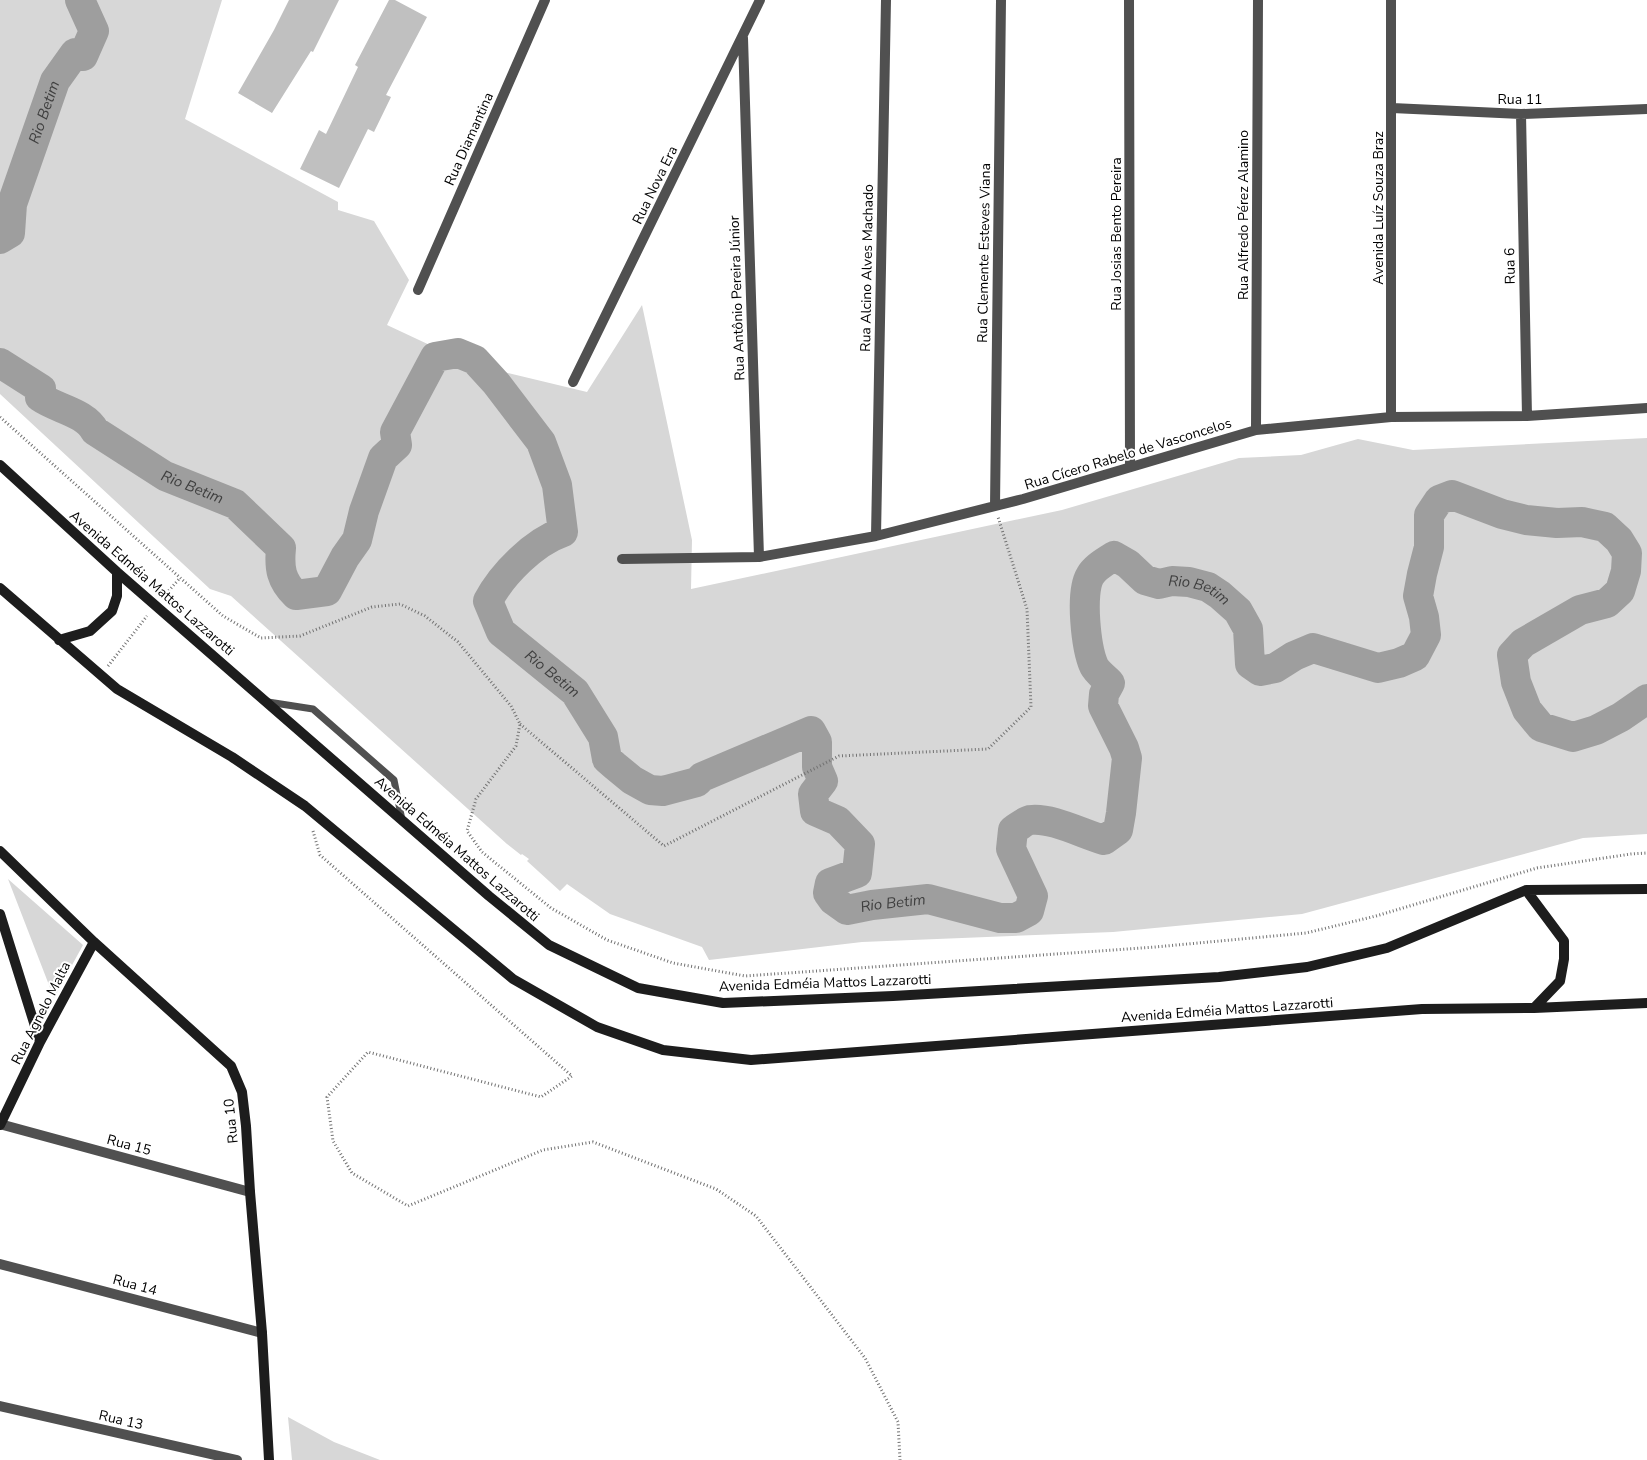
<svg xmlns="http://www.w3.org/2000/svg" width="1647" height="1460" font-family="'Nunito Sans',sans-serif">
	<style>
		.green { fill: #d7d7d7 }
		.lines { fill: none; stroke-linecap: round; stroke-linejoin: round }
		.river { stroke: #9e9e9e; stroke-width: 30 }
		.building { fill: #c0c0c0 }
		.path { stroke: #727272; stroke-width: 3; stroke-dasharray: 1 2.5; stroke-linecap: butt }
		.lane { stroke: #505050; stroke-width: 7 }
		.street { stroke: #505050; stroke-width: 10 }
		.secondary { stroke: #1d1d1d; stroke-width: 10 }
		.labels { text-anchor: middle; dominant-baseline: central; stroke-width: 4; stroke-linejoin: round; paint-order: stroke }
		.street-label { font-size: 14px; fill: #000; stroke: #fff }
		.water-label { font-size: 15px; font-style: italic; fill: #3f3f3f; stroke: #fff }
	</style>
	<rect width="100%" height="100%" fill="#fff"/>
	<!-- green -->
	<path class="green" d="M 0,0 L 222,0 L 185,119 L 338,202 L 338,210 L 374,221 L 409,280 L 387,325 L 481,369 L 495,370 L 587,392 L 642,305 L 692,540 L 691,589 L 1062,510 L 1239,458 L 1301,455 L 1358,439 L 1413,450 L 1647,438 L 1647,834 L 1583,838 L 1302,914 L 1113,932 L 862,942 L 709,960 L 702,947 L 610,914 L 567,884 L 560,891 L 527,861 L 529,859 L 522,854 L 521,855 L 507,844 L 231,596 L 210,589 L 0,394 Z
		M 8,879 L 83,945 L 54,998 Z
		M 288,1417 L 334,1442 L 380,1460 L 292,1460 Z"/>
	<g class="lines">
		<!-- river -->
		<g class="river">
			<path id="s1" d="M 0,239 L 10,233 L 12,204 L 55,81 L 75,53 L 83,56 L 94,31 L 80,0"/>
			<path id="s2" d="M 0,363 L 41,389 L 40,397 C 57,409 85,412 95,431 L 165,476 L 235,504 L 281,548 C 279,568 281,581 296,595 L 327,591 L 345,557 L 357,540 L 364,511 L 383,458 L 397,445 L 395,432 L 435,357 L 458,353 L 475,360 L 496,383 L 541,442 L 557,485 L 563,532 C 534,542 502,574 488,601 L 501,632 L 575,692 L 603,737 L 607,759 L 615,766 L 632,780 L 650,790 L 663,791 L 697,782 L 702,777 L 811,731 L 817,742 L 817,767 L 823,781 L 813,794 L 815,811 L 838,821 L 860,844 L 857,873 L 830,883 L 828,893 L 833,900 L 847,910 L 872,905 L 928,899 L 1000,918 L 1016,918 L 1029,911 L 1033,896 L 1011,849 L 1013,830 C 1018,827 1025,821 1030,820 C 1051,817 1083,834 1104,840 L 1118,830 L 1121,813 L 1127,758 L 1124,748 L 1103,706 L 1104,694 L 1110,683 C 1105,678 1097,672 1094,666 C 1086,648 1080,593 1090,576 C 1095,567 1105,562 1114,556 L 1128,564 L 1145,580 L 1159,584 L 1172,581 L 1189,582 L 1208,587 L 1220,595 L 1238,611 L 1248,629 L 1250,664 L 1260,671 L 1275,668 L 1294,656 L 1313,648 L 1378,668 L 1399,663 L 1415,656 L 1426,635 L 1424,617 L 1418,596 L 1422,574 L 1429,547 L 1429,515 L 1439,500 L 1452,495 L 1502,514 L 1526,520 L 1557,523 L 1582,522 L 1605,527 L 1619,540 L 1627,553 L 1626,571 L 1620,591 L 1607,603 L 1580,610 L 1523,643 L 1512,655 L 1516,682 L 1527,710 L 1541,727 L 1573,737 L 1596,730 L 1621,717 L 1647,699"/>
		</g>
	</g>
	<!-- building -->
	<path class="building" d="M 289,0 L 339,0 L 313,52 L 311,51 L 272,113 L 238,93 L 274,30 Z
		M 389,0 L 395,0 L 427,17 L 386,95 L 391,97 L 374,132 L 368,129 L 339,188 L 300,169 L 319,130 L 326,134 L 358,67 L 355,65 Z"/>
	<g class="lines">
		<!-- path -->
		<path class="path" d="M 0,417 L 223,616 L 261,638 L 300,636 L 372,607 L 400,604 L 425,616 L 458,642 L 511,706 L 520,724 L 516,746 L 476,799 L 467,831 L 482,852 L 551,908 L 607,940 L 673,963 L 745,976 L 1155,947 L 1306,933 L 1376,916 L 1537,868 L 1631,854 L 1647,853
			M 164,596 L 180,578
			M 108,666 L 147,616
			M 520,724 L 664,846 L 839,756 L 988,749 L 1031,707 L 1027,609 L 998,517
			M 313,831 L 320,855 L 572,1076 L 541,1097 L 368,1052 L 327,1097 L 333,1141 L 352,1173 L 408,1206 L 543,1150 L 593,1142 L 716,1189 L 756,1216 L 865,1358 L 898,1422 L 900,1460"/>
		<!-- lane -->
		<path class="lane" d="M 268,702 L 313,709 L 394,780 L 402,820"/>
		<!-- street -->
		<path class="street" d="M 1129,0 L 1130,467
			M 1391,0 L 1391,417
			M 743,38 L 759,557
			M 1392,108 L 1521,114 L 1647,109
			M 1521,114 L 1527,416
			M 418,290 L 545,0
			M 573,382 L 760,0
			M 1256,430 L 1258,0
			M 995,506 L 1001,0
			M 876,536 L 886,0
			M 622,559 L 759,557 L 876,536 L 1023,499 L 1256,430 L 1391,417 L 1527,416 L 1647,408
			M 0,1124 L 250,1192
			M 0,1264 L 262,1333
			M 0,1406 L 237,1460"/>
		<!-- secondary -->
		<path class="secondary" d="M 0,465 L 117,572 L 489,896 L 549,945 L 638,988 L 723,1003 L 893,996 L 1219,977 L 1307,967 L 1387,948 L 1526,890 L 1647,889
			M 0,588 L 117,689 L 232,757 L 305,806 L 513,979 L 597,1027 L 663,1050 L 751,1060 L 1422,1009 L 1534,1008 L 1647,1003
			M 59,640 L 90,631 L 112,611 L 117,596 L 117,572
			M 0,851 L 94,942 L 231,1066 L 242,1092 L 246,1126 L 250,1192 L 262,1333 L 269,1460
			M 1526,890 L 1564,941 L 1564,959 L 1560,981 L 1534,1008
			M 0,914 L 40,1042
			M 0,1125 L 40,1042 L 94,942"/>
	</g>
	<g class="labels">
		<!-- street labels -->
		<g class="street-label">
			<text x="1520" y="99">Rua 11</text>
			<text transform="translate(469 139) rotate(-66)">Rua Diamantina</text>
			<text transform="translate(655 185) rotate(-64)">Rua Nova Era</text>
			<text transform="translate(1378 208) rotate(-90)">Avenida Luíz Souza Braz</text>
			<text transform="translate(1243 215) rotate(-90)">Rua Alfredo Pérez Alamino</text>
			<text transform="translate(1116 234) rotate(-90)">Rua Josias Bento Pereira</text>
			<text transform="translate(984 253) rotate(-89)">Rua Clemente Esteves Viana</text>
			<text transform="translate(1510 266) rotate(-91)">Rua 6</text>
			<text transform="translate(867 268) rotate(-89)">Rua Alcino Alves Machado</text>
			<text transform="translate(737 298) rotate(-92)">Rua Antônio Pereira Júnior</text>
			<text transform="translate(1128 454) rotate(-17)">Rua Cícero Rabelo de Vasconcelos</text>
			<text transform="translate(152 583) rotate(41)">Avenida Edméia Mattos Lazzarotti</text>
			<text transform="translate(457 849) rotate(41)">Avenida Edméia Mattos Lazzarotti</text>
			<text transform="translate(825 983) rotate(-2)">Avenida Edméia Mattos Lazzarotti</text>
			<text transform="translate(1227 1010) rotate(-4)">Avenida Edméia Mattos Lazzarotti</text>
			<text transform="translate(41 1013) rotate(-63)">Rua Agnelo Malta</text>
			<text transform="translate(231 1121) rotate(-96)">Rua 10</text>
			<text transform="translate(129 1145) rotate(15)">Rua 15</text>
			<text transform="translate(135 1285) rotate(15)">Rua 14</text>
			<text transform="translate(121 1420) rotate(13)">Rua 13</text>
		</g>
		<!-- water labels -->
		<g class="water-label">
			<text stroke="none"><textPath href="#s1" startOffset="138">Rio Betim</textPath></text>
			<text stroke="none"><textPath href="#s2" startOffset="235">Rio Betim</textPath></text>
			<text stroke="none"><textPath href="#s2" startOffset="2488">Rio Betim</textPath></text>
			<text stroke="none"><textPath href="#s2" startOffset="1134">Rio Betim</textPath></text>
			<text stroke="none"><textPath href="#s2" startOffset="1749">Rio Betim</textPath></text>
		</g>
	</g>
</svg>
